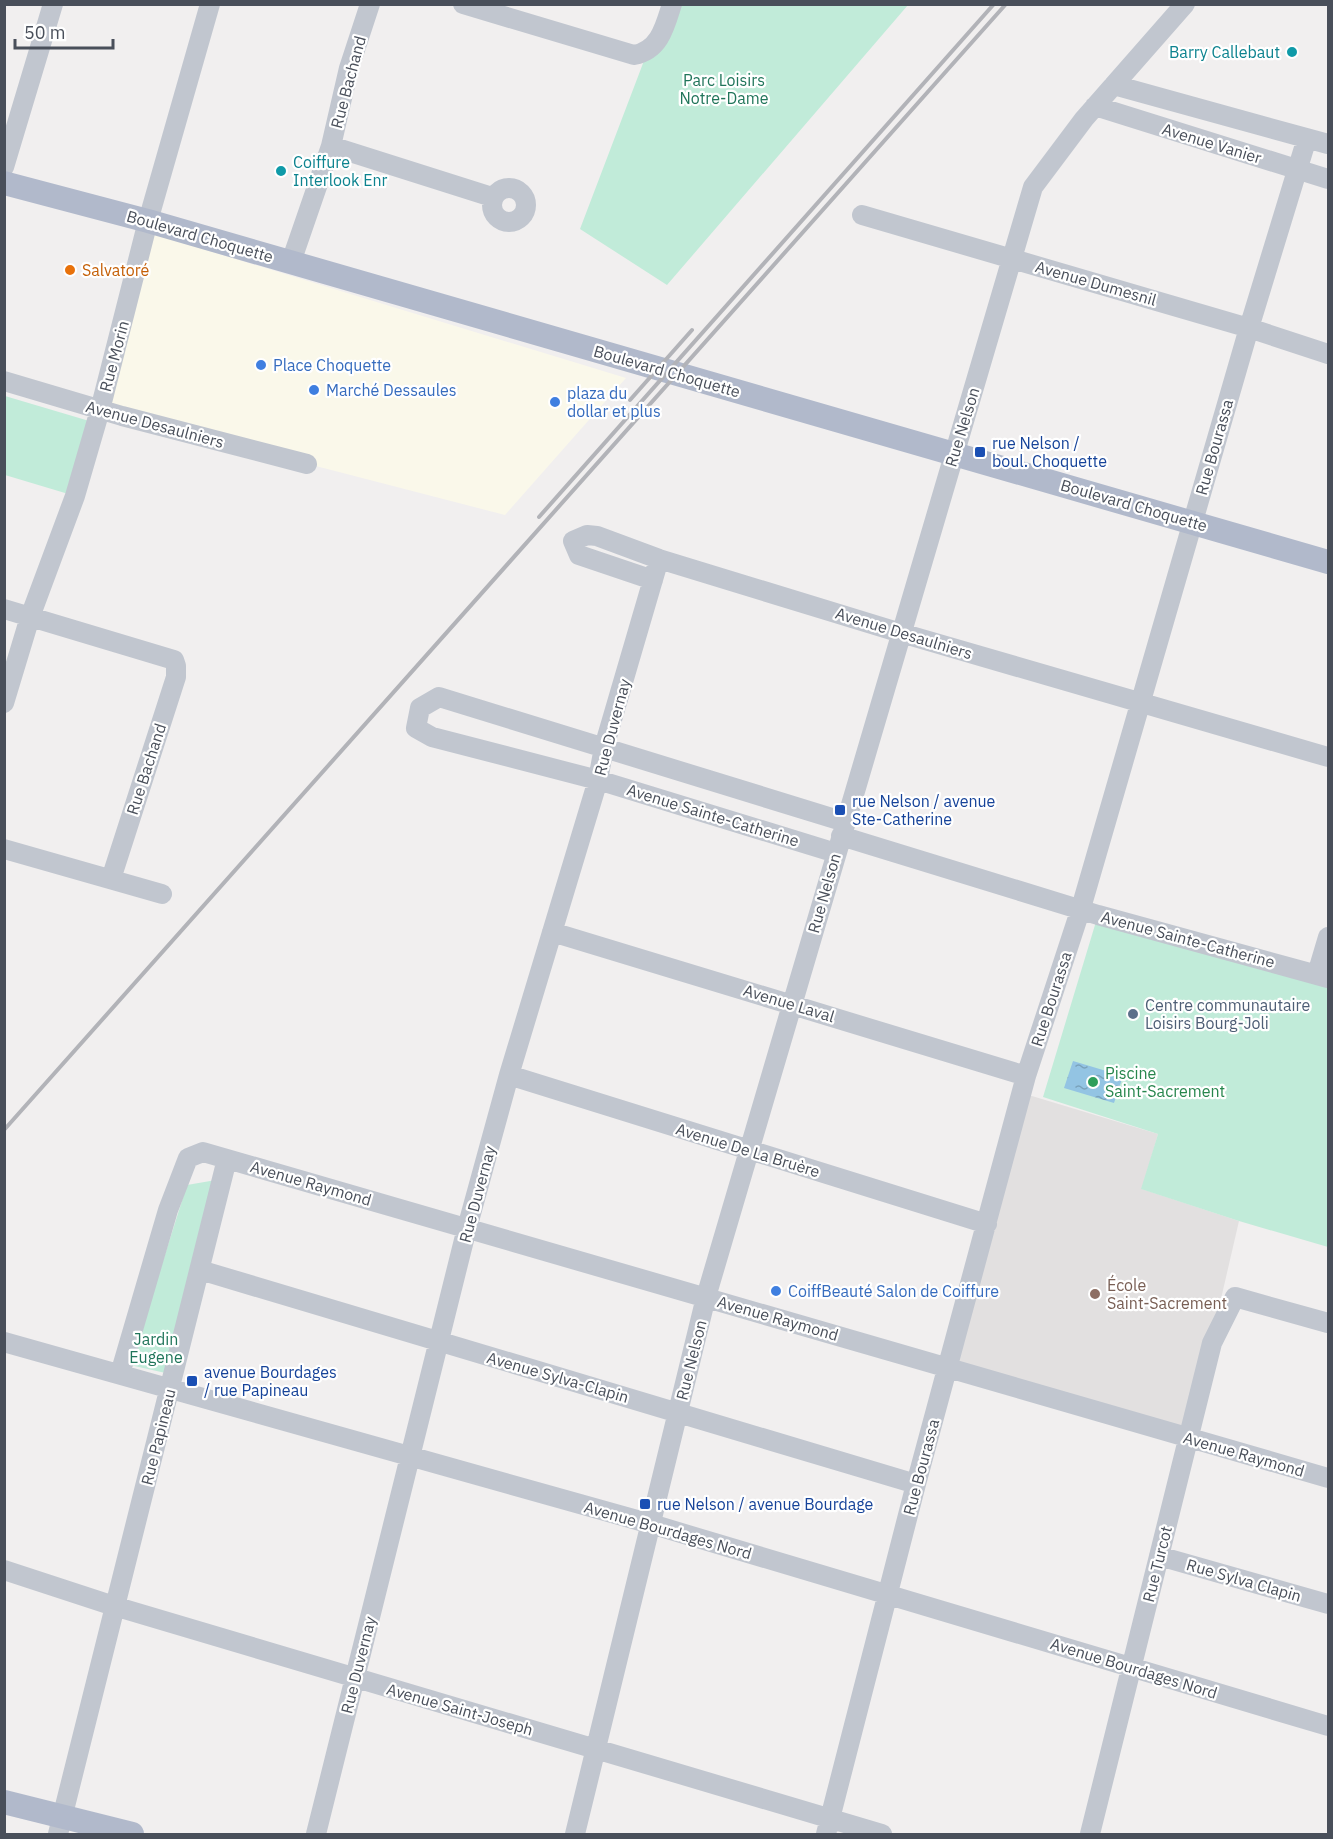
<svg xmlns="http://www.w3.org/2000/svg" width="1333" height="1839" font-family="'IBM Plex Sans',sans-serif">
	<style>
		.commercial { fill: #faf8ea }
		.education { fill: #e2e0e0 }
		.green { fill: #c1ebd9 }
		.water { fill: url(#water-ripples) }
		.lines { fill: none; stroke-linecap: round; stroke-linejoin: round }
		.minor { stroke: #c1c6cf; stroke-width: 20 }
		.major { stroke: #b1b9cb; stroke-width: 24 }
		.rail { stroke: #b2b3b8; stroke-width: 4 }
		.culture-dot { fill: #0f9aa8; stroke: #fff; stroke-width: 2 }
		.food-dot { fill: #e8710a; stroke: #fff; stroke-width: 2 }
		.shop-dot { fill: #3f7fe0; stroke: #fff; stroke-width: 2 }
		.transit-dot { fill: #1a4fb4; stroke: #fff; stroke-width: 2 }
		.service-dot { fill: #5c6f8a; stroke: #fff; stroke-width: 2 }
		.leisure-dot { fill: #2e9e5b; stroke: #fff; stroke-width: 2 }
		.education-dot { fill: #8d6e63; stroke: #fff; stroke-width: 2 }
		.labels { text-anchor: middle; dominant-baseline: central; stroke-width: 4.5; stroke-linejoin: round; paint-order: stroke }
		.culture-label { font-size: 16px; fill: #0d838f; stroke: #fff; text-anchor: end }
		.park-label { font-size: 16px; fill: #20755a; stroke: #fff }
		.street-label { font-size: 16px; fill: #494f5a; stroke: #fff }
		.food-label { font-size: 16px; fill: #c56008; stroke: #fff; text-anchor: start }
		.shop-label { font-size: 16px; fill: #366cbe; stroke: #fff; text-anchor: start }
		.transit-label { font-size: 16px; fill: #164399; stroke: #fff; text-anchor: start }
		.service-label { font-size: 16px; fill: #4e5e75; stroke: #fff; text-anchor: start }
		.leisure-label { font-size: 16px; fill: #27864d; stroke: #fff; text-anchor: start }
		.education-label { font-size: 16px; fill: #785e54; stroke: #fff; text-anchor: start }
	</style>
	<defs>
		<pattern id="water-ripples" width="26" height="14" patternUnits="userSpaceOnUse" patternTransform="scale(1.5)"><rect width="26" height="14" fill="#93c4e3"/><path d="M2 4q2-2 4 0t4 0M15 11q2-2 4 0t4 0" fill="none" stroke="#7aa2bb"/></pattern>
	</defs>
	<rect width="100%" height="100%" fill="#f1efef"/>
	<!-- commercial -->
	<path class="commercial" d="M 147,232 L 626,378 L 505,515 L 100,410 Z"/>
	<!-- education -->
	<path class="education" d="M 1022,1093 L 1158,1134 L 1142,1189 L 1239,1221 L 1189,1437 L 948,1368 Z"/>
	<!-- green -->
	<path class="green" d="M 663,5 L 908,5 L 667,285 L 580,229 L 642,66 Z
		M 5,396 L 96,423 L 75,496 L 5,475 Z
		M 1098,915 L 1328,980 L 1328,1247 L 1239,1221 L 1141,1189 L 1158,1134 L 1043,1097 Z
		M 216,1180 L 170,1374 L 130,1365 L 187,1185 Z"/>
	<!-- water -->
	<path class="water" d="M 1073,1061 L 1123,1076 L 1114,1103 L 1064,1088 Z"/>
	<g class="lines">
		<!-- minor -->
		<path class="minor" d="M 463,4 L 634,55 C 660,50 665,26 672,4
			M 1114,85 L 1328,144
			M 1095,106 L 1328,179
			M 331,146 L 492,197
			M 4,167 L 53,4
			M492 205a17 17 0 1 1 34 0a17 17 0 1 1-34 0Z
			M 862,215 L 1249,328 L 1328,354
			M 291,262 L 331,146 L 349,68 L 370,4
			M 4,381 L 122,416 L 307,464
			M 653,580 L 579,555 L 573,541 L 587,535 L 597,536 L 659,559 L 901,633 L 1328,757
			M 4,609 L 174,660 L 176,666 L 176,677 L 111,879
			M 4,703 L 30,617 L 75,496 L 100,410 L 148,221 L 210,4
			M 841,836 L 1098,915 L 1328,978
			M 4,849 L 162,894
			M 836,853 L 598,780 L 432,737 L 416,728 L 420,708 L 439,697 L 845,822
			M 552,932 L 1026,1076
			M 1317,974 L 1328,937
			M 509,1075 L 987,1224
			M 200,1270 L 916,1484
			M 4,1342 L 651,1524 L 1328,1726
			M 120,1374 L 168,1210 L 188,1158 L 203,1152 L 1328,1478
			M 1159,1556 L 1328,1604
			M 4,1570 L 114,1606 L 882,1834
			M 58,1834 L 227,1159
			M 316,1834 L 467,1228 L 509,1075 L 598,780 L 604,747 L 659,559
			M 575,1834 L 706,1297 L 1033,187 L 1084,119 L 1185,4
			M 826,1834 L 916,1484 L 1026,1076 L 1081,908 L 1249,328 L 1307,138
			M 1090,1834 L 1212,1343 L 1235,1297 L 1328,1323"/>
		<!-- major -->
		<path class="major" d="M 4,183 L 148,221 L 1328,562
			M 4,1802 L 132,1834"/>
		<!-- rail -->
		<path class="rail" d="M 630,400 L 692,330
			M 539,517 L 994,4
			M 4,1130 L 1006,4"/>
	</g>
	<!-- markers -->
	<g class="culture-dot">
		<circle cx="1292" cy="52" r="6"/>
		<circle cx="281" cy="171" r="6"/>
	</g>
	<circle class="food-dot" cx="70" cy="270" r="6"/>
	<g class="shop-dot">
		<circle cx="261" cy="365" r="6"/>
		<circle cx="314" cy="390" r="6"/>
		<circle cx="555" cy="402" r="6"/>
		<circle cx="776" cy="1291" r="6"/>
	</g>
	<g class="transit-dot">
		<rect x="974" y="446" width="12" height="12" rx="3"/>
		<rect x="834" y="804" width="12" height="12" rx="3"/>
		<rect x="186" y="1375" width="12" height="12" rx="3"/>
		<rect x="639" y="1498" width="12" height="12" rx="3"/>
	</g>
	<circle class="service-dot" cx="1133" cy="1014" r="6"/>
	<circle class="leisure-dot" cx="1093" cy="1082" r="6"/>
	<circle class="education-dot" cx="1095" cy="1294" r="6"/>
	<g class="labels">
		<!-- culture labels -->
		<g class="culture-label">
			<text x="1280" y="52">Barry Callebaut</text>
			<text x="293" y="162" text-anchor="start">Coiffure<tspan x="293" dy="18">Interlook Enr</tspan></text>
		</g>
		<!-- park labels -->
		<g class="park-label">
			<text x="724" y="80">Parc Loisirs<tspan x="724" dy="18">Notre-Dame</tspan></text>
			<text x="156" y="1339">Jardin<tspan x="156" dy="18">Eugene</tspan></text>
		</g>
		<!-- street labels -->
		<g class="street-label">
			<text transform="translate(348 82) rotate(-75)">Rue Bachand</text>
			<text transform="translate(1212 143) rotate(17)">Avenue Vanier</text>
			<text transform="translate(200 236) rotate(16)">Boulevard Choquette</text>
			<text transform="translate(1096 283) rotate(16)">Avenue Dumesnil</text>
			<text transform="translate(114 356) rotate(-75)">Rue Morin</text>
			<text transform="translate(667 371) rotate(16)">Boulevard Choquette</text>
			<text transform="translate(155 424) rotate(15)">Avenue Desaulniers</text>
			<text transform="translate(962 427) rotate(-73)">Rue Nelson</text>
			<text transform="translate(1214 447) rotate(-74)">Rue Bourassa</text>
			<text transform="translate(1134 505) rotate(16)">Boulevard Choquette</text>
			<text transform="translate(904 633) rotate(17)">Avenue Desaulniers</text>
			<text transform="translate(612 727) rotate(-75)">Rue Duvernay</text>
			<text transform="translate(146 769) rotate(-72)">Rue Bachand</text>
			<text transform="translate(713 815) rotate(17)">Avenue Sainte-Catherine</text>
			<text transform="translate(824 893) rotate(-74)">Rue Nelson</text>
			<text transform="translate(1188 939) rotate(15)">Avenue Sainte-Catherine</text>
			<text transform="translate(1051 999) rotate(-72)">Rue Bourassa</text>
			<text transform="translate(789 1003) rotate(17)">Avenue Laval</text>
			<text transform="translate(748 1150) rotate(17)">Avenue De La Bruère</text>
			<text transform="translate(311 1183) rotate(16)">Avenue Raymond</text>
			<text transform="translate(477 1194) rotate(-75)">Rue Duvernay</text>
			<text transform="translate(778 1318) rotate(16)">Avenue Raymond</text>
			<text transform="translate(691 1360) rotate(-76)">Rue Nelson</text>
			<text transform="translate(558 1377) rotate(16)">Avenue Sylva-Clapin</text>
			<text transform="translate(158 1437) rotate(-76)">Rue Papineau</text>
			<text transform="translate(1244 1454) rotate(16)">Avenue Raymond</text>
			<text transform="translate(921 1467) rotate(-75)">Rue Bourassa</text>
			<text transform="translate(668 1530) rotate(16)">Avenue Bourdages Nord</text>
			<text transform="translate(1157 1564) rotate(-76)">Rue Turcot</text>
			<text transform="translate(1244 1580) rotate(16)">Rue Sylva Clapin</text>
			<text transform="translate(358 1665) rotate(-76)">Rue Duvernay</text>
			<text transform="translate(1134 1668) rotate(17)">Avenue Bourdages Nord</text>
			<text transform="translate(460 1709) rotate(16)">Avenue Saint-Joseph</text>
		</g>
		<!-- food labels -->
		<g class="food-label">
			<text x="82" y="270">Salvatoré</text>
		</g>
		<!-- shop labels -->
		<g class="shop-label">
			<text x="273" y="365">Place Choquette</text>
			<text x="326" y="390">Marché Dessaules</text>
			<text x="567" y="393">plaza du<tspan x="567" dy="18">dollar et plus</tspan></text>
			<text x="788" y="1291">CoiffBeauté Salon de Coiffure</text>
		</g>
		<!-- transit labels -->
		<g class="transit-label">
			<text x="992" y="443">rue Nelson /<tspan x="992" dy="18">boul. Choquette</tspan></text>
			<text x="852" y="801">rue Nelson / avenue<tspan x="852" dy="18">Ste-Catherine</tspan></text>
			<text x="204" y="1372">avenue Bourdages<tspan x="204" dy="18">/ rue Papineau</tspan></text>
			<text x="657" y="1504">rue Nelson / avenue Bourdage</text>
		</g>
		<!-- service labels -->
		<g class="service-label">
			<text x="1145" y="1005">Centre communautaire<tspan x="1145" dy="18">Loisirs Bourg-Joli</tspan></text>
		</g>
		<!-- leisure labels -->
		<g class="leisure-label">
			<text x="1105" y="1073">Piscine<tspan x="1105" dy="18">Saint-Sacrement</tspan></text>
		</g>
		<!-- education labels -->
		<g class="education-label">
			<text x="1107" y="1285">École<tspan x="1107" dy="18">Saint-Sacrement</tspan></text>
		</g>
	</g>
	<!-- border -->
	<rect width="1333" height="1839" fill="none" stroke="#494f5a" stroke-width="12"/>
	<!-- scale -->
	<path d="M15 39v9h98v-9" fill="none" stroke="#494f5a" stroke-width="3"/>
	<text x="24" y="39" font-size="18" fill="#494f5a" stroke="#ffffff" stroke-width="4.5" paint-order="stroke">50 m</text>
</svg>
